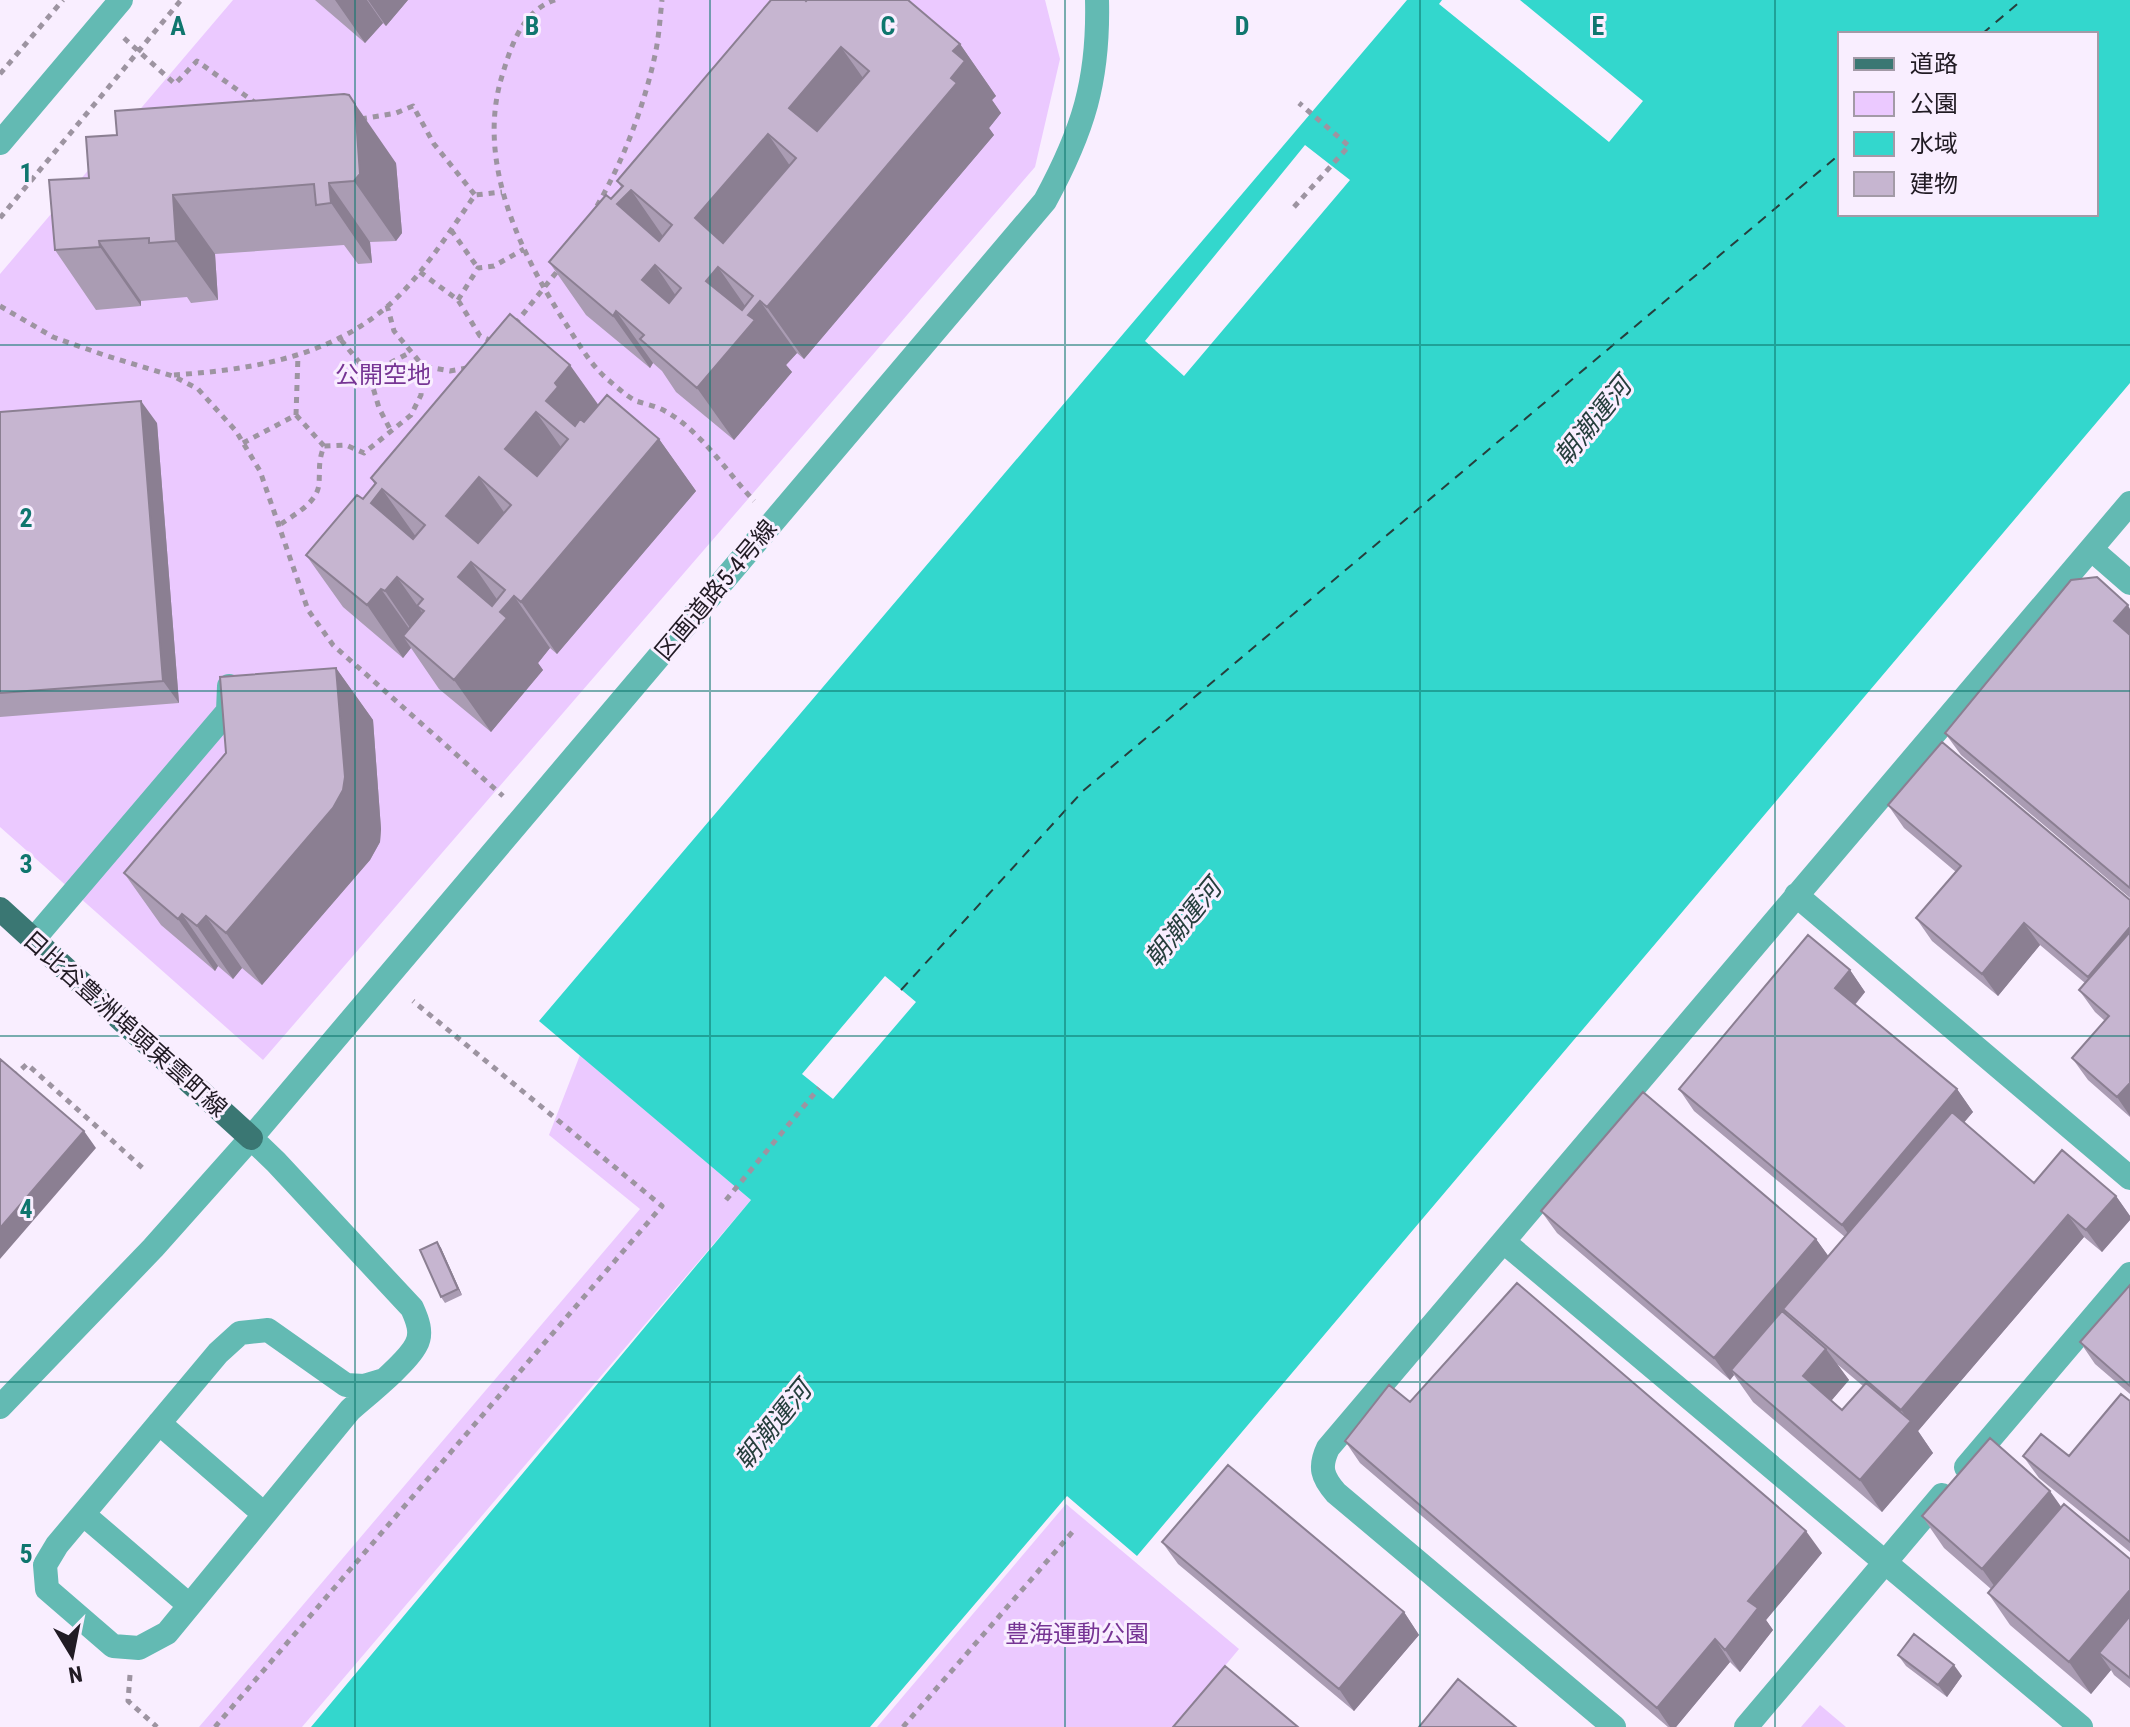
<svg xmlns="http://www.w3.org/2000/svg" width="2130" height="1727" font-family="'Roboto Condensed','Noto Sans JP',sans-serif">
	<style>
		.green { fill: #ebc9ff }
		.water { fill: #33d7cd; fill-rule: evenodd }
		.pier { fill: #f9eeff }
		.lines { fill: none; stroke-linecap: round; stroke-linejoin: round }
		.ferry { stroke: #263f3d; stroke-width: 2; stroke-dasharray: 10 8; stroke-linecap: butt }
		.path { stroke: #9d94a1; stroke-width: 5; stroke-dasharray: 6 6; stroke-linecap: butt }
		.minor { stroke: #63bab3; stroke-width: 24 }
		.major { stroke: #3a7773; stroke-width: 24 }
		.wall { fill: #aa9cb3; fill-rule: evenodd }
		.shaded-wall { fill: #8b7f92 }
		.building { fill: #c6b5d0; stroke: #8b7f92; stroke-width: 2; fill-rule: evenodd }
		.grid { fill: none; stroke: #0f766e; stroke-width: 2; stroke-opacity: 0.55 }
		.labels { text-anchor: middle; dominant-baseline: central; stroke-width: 6; stroke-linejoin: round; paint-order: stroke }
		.park-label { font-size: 24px; fill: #763494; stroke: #f9eeff }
		.street-label { font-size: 24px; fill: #211b24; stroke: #f9eeff }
		.water-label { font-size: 26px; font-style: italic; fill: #263f3d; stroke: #f9eeff }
		.grid-label { font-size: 26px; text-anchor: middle; font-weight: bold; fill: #0f766e; stroke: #f9eeff; stroke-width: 6; stroke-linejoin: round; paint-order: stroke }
	</style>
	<rect width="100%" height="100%" fill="#f9eeff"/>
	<!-- green -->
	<path class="green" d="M 233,0 L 1045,0 L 1060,59 L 1035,167 L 263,1060 L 0,827 L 0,274 Z
		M 580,1055 L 751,1200 L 302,1727 L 199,1727 L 640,1209 L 549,1135 Z
		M 1066,1504 L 1239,1649 L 1174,1727 L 877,1727 Z
		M 1820,1705 L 1846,1727 L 1801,1727 Z"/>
	<!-- water -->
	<path class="water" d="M 1407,0 L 2130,0 L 2130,383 L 1137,1556 L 1067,1496 L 870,1727 L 311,1727 L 751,1200 L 539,1021 ZM 1840,34 L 2096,34 L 2096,214 L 1840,214 Z"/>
	<!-- pier -->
	<path class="pier" d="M 1442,0 L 1520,0 L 1643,101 L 1609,142 L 1439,4 Z
		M 1305,145 L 1350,180 L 1184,376 L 1145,341 Z
		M 885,976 L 916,1002 L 833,1099 L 802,1074 Z"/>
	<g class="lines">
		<!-- ferry -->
		<path class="ferry" d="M 1982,34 L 2022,0
			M 901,990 L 1083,791 L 1840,154"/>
		<!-- path -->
		<path class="path" d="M 555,0 C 522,11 511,46 502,76 C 476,161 519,250 564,321 C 577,341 589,363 607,379 C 616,386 626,396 636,401 C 645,404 656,406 665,411 C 700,430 727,472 754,501
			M 124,38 L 175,84 L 197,61 L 257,104
			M 0,74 L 63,0
			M 361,119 L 396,113 L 413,106 L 434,144 L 475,195
			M 597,206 C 623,161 644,107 655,55 C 659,37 660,18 662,0
			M 1294,207 L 1349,146 L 1299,103
			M 0,218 L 181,0
			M 451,230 L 478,268
			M 420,272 L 458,300 L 480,336 L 492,341
			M 458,300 L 478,268 L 494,266 L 524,249
			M 387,305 L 394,331 L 423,366
			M 0,306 L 53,337 L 104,355 L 173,376 L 198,389 L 236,431 L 260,471 L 308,610 L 333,645 L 503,796
			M 515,324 L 559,269
			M 341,340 L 369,374 L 379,408 L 391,431
			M 369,374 L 411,352
			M 174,375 C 261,369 348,354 409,285 C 434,257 454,225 475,195 L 502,192
			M 296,415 L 298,355
			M 243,443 L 296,415 L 324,446
			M 281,524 C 295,514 317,503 319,484 C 320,468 318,462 324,446 L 346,445 L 364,453 L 411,415 L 421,395 L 423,366 L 450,371 L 467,368
			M 13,1077 L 27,1064 L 146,1171
			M 726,1200 L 819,1088
			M 130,1675 L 128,1701 L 157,1727
			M 215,1727 L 662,1206 L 413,1001
			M 903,1727 L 1075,1529"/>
		<!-- minor -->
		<path class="minor" d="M 0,143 L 121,0
			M 2091,549 L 2130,583
			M 1796,895 L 2130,1178
			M 33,940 L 228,711 L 229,686
			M 251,1138 L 276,1162 L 412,1308 C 417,1319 423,1333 416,1345 C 407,1363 367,1395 350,1410 L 167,1633 L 139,1648 L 113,1646 L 47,1589 L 45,1565 L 57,1545 L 218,1353 L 240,1333 L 268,1330 L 346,1385 L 364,1386 L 384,1380
			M 1504,1242 L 2081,1727
			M 0,1407 L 153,1248 L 251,1138 L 1045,201 C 1083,131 1099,81 1097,0
			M 159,1423 L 264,1514
			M 1966,1467 L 2130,1274
			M 83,1514 L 189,1605
			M 1614,1727 L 1336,1493 C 1322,1477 1319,1467 1328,1448 L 2130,503
			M 1746,1727 L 1942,1495"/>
		<!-- major -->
		<path class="major" d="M 0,909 L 251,1138"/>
	</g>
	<!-- wall -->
	<path class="wall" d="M 315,0 L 408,0 L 386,26 L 383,23 L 365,43 Z
		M 806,1 L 960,44 L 996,96 L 992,100 L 1001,113 L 989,128 L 994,135 L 804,359 L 797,353 L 786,365 L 792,372 L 734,440 L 676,392 L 662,371 L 653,363 L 650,368 L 586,315 L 549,262 L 621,187 L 617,181 Z
		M 396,163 L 402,233 L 396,241 L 370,242 L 372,263 L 358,264 L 344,245 L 215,254 L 218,300 L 191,303 L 187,297 L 141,301 L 141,306 L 96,310 L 55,250 L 89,178 Z
		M 510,314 L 598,405 L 659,439 L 696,491 L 557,654 L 550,648 L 538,663 L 543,670 L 491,732 L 439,689 L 411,648 L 403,658 L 343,607 L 306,555 L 363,499 L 375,485 L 371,478 Z
		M 0,412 L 157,423 L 179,703 L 0,717 Z
		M 2130,609 L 2130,898 L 1961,755 L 1945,733 Z
		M 336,668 L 373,720 L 381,829 L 380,842 L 370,860 L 262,985 L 242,968 L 233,979 L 218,966 L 215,971 L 161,925 L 124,873 Z
		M 1888,805 L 2130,900 L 2130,1117 L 2088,1080 L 2072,1058 L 2105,1021 L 2095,1012 L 2079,990 L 2085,983 L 2040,945 L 1998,996 L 1932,941 L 1916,918 L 1956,872 L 1904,828 Z
		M 1850,970 L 1865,992 L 1855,1005 L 1957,1089 L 1973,1112 L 1963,1122 L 2034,1183 L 2116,1196 L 2130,1216 L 2130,1220 L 2102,1252 L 2084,1237 L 1918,1431 L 1933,1453 L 1882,1512 L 1753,1402 L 1734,1375 L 1730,1380 L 1557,1233 L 1541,1211 L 1816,1239 L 1828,1256 L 1845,1237 L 1694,1111 L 1679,1089 ZM 1837,1364 L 1863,1386 L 1842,1410 L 1831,1401 L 1849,1380 Z
		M 437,1242 L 441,1248 L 462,1295 L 445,1303 L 441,1297 Z
		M 2130,1285 L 2130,1394 L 2095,1364 L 2080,1342 Z
		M 2130,1401 L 2130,1552 L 2039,1478 L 2023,1456 L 2069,1456 Z
		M 1410,1402 L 1822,1553 L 1766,1620 L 1773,1630 L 1740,1672 L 1730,1662 L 1676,1727 L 1668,1727 L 1360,1463 L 1345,1441 Z
		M 2062,1507 L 2130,1559 L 2130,1688 L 2114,1675 L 2111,1670 L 2091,1694 L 2010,1625 L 1988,1593 L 1991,1589 L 1944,1548 L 1922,1516 Z
		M 1162,1542 L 1404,1612 L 1419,1635 L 1354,1711 L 1178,1564 Z
		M 1898,1655 L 1962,1676 L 1947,1697 L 1906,1666 Z"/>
	<!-- shaded-wall -->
	<path class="shaded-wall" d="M 335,0 L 367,0 L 383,23 L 365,43 Z
		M 368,0 L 408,0 L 386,26 Z
		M 960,44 L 996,96 L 992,100 L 1001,113 L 989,128 L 994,135 L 804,359 L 767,307 L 951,78 L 953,51 Z
		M 841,47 L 878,99 L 825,160 L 789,108 Z
		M 349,95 L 396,163 L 402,233 L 396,241 L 354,181 Z
		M 768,134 L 804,186 L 732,271 L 695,218 Z
		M 329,183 L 370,242 L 372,263 L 331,203 Z
		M 631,190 L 667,242 L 654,257 L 617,204 Z
		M 173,195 L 215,254 L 218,300 L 176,241 Z
		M 99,241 L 141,301 L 141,306 L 100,247 Z
		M 655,265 L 691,318 L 679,332 L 642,280 Z
		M 718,267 L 750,313 L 760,301 L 797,353 L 786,365 L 792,372 L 734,440 L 697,388 L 706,281 Z
		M 616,311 L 653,363 L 650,368 L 613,316 Z
		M 570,365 L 607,417 L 583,454 L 546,401 L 555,383 Z
		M 141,401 L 157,423 L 179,703 L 163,681 Z
		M 536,412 L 573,464 L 542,501 L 505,449 Z
		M 659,439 L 696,491 L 557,654 L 521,602 Z
		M 479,477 L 516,529 L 483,568 L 446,516 Z
		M 382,489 L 419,541 L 408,555 L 371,503 Z
		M 471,562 L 503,608 L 514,596 L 550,648 L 538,663 L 543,670 L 491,732 L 454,680 L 458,577 Z
		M 397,577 L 434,629 L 421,644 L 385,591 Z
		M 381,589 L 418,641 L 403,636 L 411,648 L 403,658 L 367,605 Z
		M 2128,605 L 2130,609 L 2130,644 L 2114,621 Z
		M 336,668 L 373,720 L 381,829 L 380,842 L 370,860 L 262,985 L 226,933 Z
		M 182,914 L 218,966 L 215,971 L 178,919 Z
		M 206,916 L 242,968 L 233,979 L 197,926 Z
		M 2024,923 L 2040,945 L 1998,996 L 1982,974 Z
		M 2130,927 L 2130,968 L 2104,999 L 2088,977 Z
		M 1850,970 L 1865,992 L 1850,1010 L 1835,988 Z
		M 2130,1083 L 2130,1116 L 2117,1097 Z
		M 1957,1089 L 1973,1112 L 1858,1248 L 1842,1225 Z
		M 84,1131 L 96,1148 L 0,1259 L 0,1228 Z
		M 2116,1196 L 2130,1216 L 2130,1220 L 2102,1252 L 2086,1230 Z
		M 2068,1215 L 2084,1237 L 1918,1431 L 1933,1453 L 1882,1512 L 1860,1480 L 1910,1422 L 1901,1410 Z
		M 1816,1239 L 1832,1261 L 1783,1309 L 1787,1314 L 1735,1374 L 1731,1370 L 1734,1375 L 1730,1380 L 1714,1358 Z
		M 437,1242 L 441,1248 L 462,1295 L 458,1289 Z
		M 1826,1349 L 1849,1380 L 1825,1408 L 1803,1376 Z
		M 2050,1491 L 2072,1522 L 2005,1601 L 1982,1569 Z
		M 1806,1531 L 1822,1553 L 1766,1620 L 1773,1630 L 1740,1672 L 1725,1650 L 1748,1601 Z
		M 2130,1590 L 2130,1648 L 2099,1653 L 2111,1670 L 2091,1694 L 2069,1662 Z
		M 1404,1612 L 1419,1635 L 1354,1711 L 1339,1689 Z
		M 1715,1639 L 1730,1662 L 1676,1727 L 1670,1727 L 1657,1708 Z
		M 1954,1665 L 1962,1676 L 1947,1697 L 1938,1685 Z"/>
	<!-- building -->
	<path class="building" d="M 771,0 L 805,0 L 806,1 L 807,0 L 908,0 L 960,44 L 953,51 L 965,61 L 951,78 L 957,83 L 767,307 L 760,301 L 748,315 L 755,320 L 697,388 L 640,339 L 644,335 L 616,311 L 613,316 L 549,262 L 606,195 L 611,199 L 623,186 L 617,181 ZM 841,47 L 869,71 L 817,131 L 789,108 ZM 768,134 L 796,158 L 723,243 L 695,218 ZM 631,190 L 672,225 L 659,241 L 617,204 ZM 655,265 L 681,288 L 669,303 L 642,280 ZM 718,267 L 753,296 L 742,310 L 706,281 Z
		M 344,94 L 349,95 L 355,104 L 360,174 L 354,181 L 329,183 L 331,203 L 316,205 L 314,184 L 173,195 L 176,241 L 149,243 L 149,238 L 99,241 L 100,247 L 55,250 L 49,180 L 89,178 L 86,137 L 117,135 L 115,111 Z
		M 510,314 L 570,365 L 555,383 L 558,387 L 546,401 L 575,426 L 580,419 L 584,422 L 607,395 L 659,439 L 521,602 L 514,596 L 500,612 L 507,618 L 454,680 L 403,636 L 424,611 L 417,606 L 423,599 L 397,577 L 385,591 L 381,589 L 367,605 L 306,555 L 357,495 L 363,499 L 376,483 L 371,478 ZM 536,412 L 568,439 L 537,476 L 505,449 ZM 479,477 L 511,505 L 478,543 L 446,516 ZM 382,489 L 425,525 L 413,539 L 371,503 ZM 471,562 L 505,590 L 492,606 L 458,577 Z
		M 141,401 L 163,681 L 0,693 L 0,412 Z
		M 2097,577 L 2128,605 L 2114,621 L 2130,635 L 2130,888 L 1945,733 L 2071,580 Z
		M 336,668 L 345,777 L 343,790 L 333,808 L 226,933 L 206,916 L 197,926 L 182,914 L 178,919 L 124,873 L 226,753 L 220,677 Z
		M 1942,742 L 2130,900 L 2130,927 L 2088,977 L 2024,923 L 1982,974 L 1916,918 L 1961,866 L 1888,805 Z
		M 2130,932 L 2130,1083 L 2117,1097 L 2072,1058 L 2109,1016 L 2079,990 Z
		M 1808,935 L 1850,970 L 1835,988 L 1957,1089 L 1842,1225 L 1679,1089 Z
		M 0,1059 L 84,1131 L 0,1228 Z
		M 1643,1092 L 1816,1239 L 1714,1358 L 1541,1211 Z
		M 1952,1112 L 2034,1183 L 2062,1150 L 2116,1196 L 2086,1230 L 2068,1215 L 1901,1410 L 1783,1309 Z
		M 437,1242 L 458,1289 L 441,1297 L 420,1250 Z
		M 1517,1283 L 1806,1531 L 1748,1601 L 1758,1608 L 1725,1650 L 1715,1639 L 1657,1708 L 1345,1441 L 1389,1385 L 1410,1402 Z
		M 2130,1285 L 2130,1386 L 2080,1342 Z
		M 1782,1311 L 1826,1349 L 1803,1376 L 1842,1410 L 1866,1383 L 1911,1421 L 1860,1480 L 1731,1370 Z
		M 2121,1394 L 2130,1401 L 2130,1542 L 2023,1456 L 2041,1434 L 2069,1456 Z
		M 1990,1438 L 2050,1491 L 1982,1569 L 1922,1516 Z
		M 1228,1465 L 1404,1612 L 1339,1689 L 1162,1542 Z
		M 2064,1504 L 2130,1559 L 2130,1590 L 2069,1662 L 1988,1593 Z
		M 2130,1616 L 2130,1678 L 2099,1653 Z
		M 1914,1634 L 1954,1665 L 1938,1685 L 1898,1655 Z
		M 1225,1666 L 1298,1727 L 1173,1727 Z
		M 1458,1679 L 1516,1727 L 1419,1727 Z"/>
	<!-- grid -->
	<path class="grid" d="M 355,0 L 355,1727M 710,0 L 710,1727M 1065,0 L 1065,1727M 1420,0 L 1420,1727M 1775,0 L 1775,1727M 0,345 L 2130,345M 0,691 L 2130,691M 0,1036 L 2130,1036M 0,1382 L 2130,1382"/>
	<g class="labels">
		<!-- park labels -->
		<g class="park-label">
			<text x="383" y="375">公開空地</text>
			<text x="1077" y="1634">豊海運動公園</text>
		</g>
		<!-- street labels -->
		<g class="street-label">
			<text transform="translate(716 590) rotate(-50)">区画道路5-4号線</text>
			<text transform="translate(125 1024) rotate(42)">日比谷豊洲埠頭東雲町線</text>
		</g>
		<!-- water labels -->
		<g class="water-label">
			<text transform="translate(1593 421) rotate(-51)">朝潮運河</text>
			<text transform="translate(1183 923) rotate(-51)">朝潮運河</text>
			<text transform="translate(773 1425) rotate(-51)">朝潮運河</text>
		</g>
	</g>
	<g class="grid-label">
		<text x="178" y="35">A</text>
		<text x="532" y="35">B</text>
		<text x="888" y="35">C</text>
		<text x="1242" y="35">D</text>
		<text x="1598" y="35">E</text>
		<text x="26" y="182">1</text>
		<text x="26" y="527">2</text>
		<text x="26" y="873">3</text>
		<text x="26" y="1218">4</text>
		<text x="26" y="1563">5</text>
	</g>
	<!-- legend -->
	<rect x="1838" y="32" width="260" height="184" fill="#f9eeff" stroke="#a39aa7" stroke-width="2"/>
	<rect x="1854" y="58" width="40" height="12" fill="#3a7773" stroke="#a39aa7" stroke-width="2"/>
	<text x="1910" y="72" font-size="24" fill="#211b24">道路</text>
	<rect x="1854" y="92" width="40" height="24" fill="#ebc9ff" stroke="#a39aa7" stroke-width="2"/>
	<text x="1910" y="112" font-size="24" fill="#211b24">公園</text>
	<rect x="1854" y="132" width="40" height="24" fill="#33d7cd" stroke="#a39aa7" stroke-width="2"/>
	<text x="1910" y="152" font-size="24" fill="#211b24">水域</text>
	<rect x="1854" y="172" width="40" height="24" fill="#c6b5d0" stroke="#a39aa7" stroke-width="2"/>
	<text x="1910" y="192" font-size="24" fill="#211b24">建物</text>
	<!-- north arrow -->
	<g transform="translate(72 1655) rotate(170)" stroke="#f9eeff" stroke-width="6" paint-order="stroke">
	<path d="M0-6L14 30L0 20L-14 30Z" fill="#211b24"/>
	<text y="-12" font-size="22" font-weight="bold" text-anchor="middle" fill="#211b24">N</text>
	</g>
</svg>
